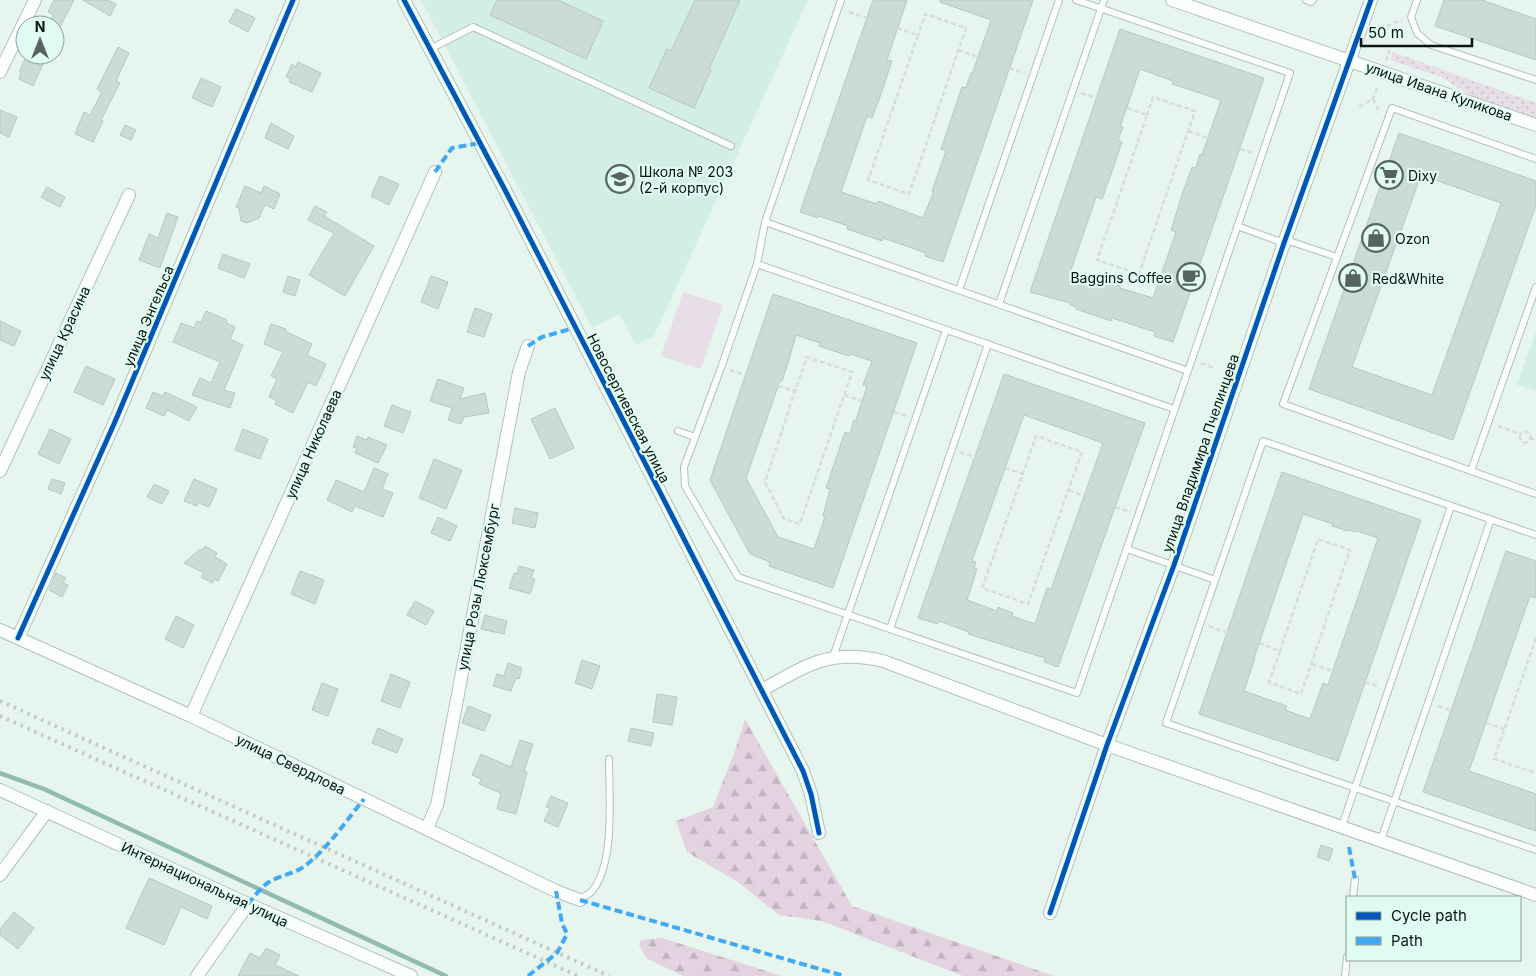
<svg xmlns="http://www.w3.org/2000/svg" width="1536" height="976" font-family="Inter,sans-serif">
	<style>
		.built { fill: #d3eee2 }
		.grass { fill: url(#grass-dots) }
		.forest { fill: url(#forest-firs) }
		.pitch { fill: #e8dee7 }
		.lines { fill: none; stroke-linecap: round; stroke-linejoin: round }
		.stream { stroke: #91bbab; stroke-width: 4.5 }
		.building { fill: #cbdcd5; stroke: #b9c6c0; fill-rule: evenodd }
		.lane-casing { stroke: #b3c0ba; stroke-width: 8 }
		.street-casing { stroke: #b3c0ba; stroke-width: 14 }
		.path { stroke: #d8dcdb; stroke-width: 2.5; stroke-dasharray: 5 2.5; stroke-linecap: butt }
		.lane { stroke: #fbfefd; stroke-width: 6 }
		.street { stroke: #fbfefd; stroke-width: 12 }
		.rail { stroke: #c3c8c6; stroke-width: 4; stroke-dasharray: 2.5 5; stroke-linecap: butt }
		.quiet { stroke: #3fa9f5; stroke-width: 4; stroke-dasharray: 8 4; stroke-linecap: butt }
		.cycleway-casing { stroke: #e0fcf0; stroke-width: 8 }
		.cycleway { stroke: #0057b8; stroke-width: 5 }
		.labels { text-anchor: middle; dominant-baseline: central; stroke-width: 4.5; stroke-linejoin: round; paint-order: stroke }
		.street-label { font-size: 14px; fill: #0a1410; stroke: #e0fcf0 }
		.poi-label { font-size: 14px; fill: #0a1410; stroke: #e0fcf0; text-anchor: start }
	</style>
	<defs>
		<pattern id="grass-dots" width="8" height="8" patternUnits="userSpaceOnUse" patternTransform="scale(1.25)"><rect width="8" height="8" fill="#e8dee7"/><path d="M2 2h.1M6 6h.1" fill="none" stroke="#c6bec5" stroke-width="1.8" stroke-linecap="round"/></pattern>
		<pattern id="forest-firs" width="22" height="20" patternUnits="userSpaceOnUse" patternTransform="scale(1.25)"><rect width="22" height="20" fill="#e3d2e0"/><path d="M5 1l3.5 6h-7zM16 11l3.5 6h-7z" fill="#c1b3bf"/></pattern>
	</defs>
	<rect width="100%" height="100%" fill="#e6f6ef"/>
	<!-- built -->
	<path class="built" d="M 421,0 L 808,0 L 654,336 L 636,345 L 619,314 L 592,328 Z
		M 1536,331 L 1536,391 L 1517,385 Z"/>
	<!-- grass -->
	<path class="grass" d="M 1393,52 L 1536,103 L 1536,119 L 1473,97 L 1443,78 L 1390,60 Z"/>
	<!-- forest -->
	<path class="forest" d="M 745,719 L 852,906 L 1054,976 L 963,976 L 822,921 L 779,915 L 738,882 L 687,852 L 676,821 L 713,807 L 736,748 Z
		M 662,938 L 782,976 L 683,976 L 646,958 L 639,945 L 641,940 Z"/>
	<!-- pitch -->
	<path class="pitch" d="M 683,292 L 723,305 L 701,369 L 661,356 Z"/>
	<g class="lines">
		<!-- stream -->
		<path class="stream" d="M 0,773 L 44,789 L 446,976"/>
	</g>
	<!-- building -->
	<path class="building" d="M 54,0 L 74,0 L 60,27 L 50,22 L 53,15 L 48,12 Z
		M 83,0 L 108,0 L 116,4 L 110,16 Z
		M 497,0 L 558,0 L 603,21 L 586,59 L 490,15 Z
		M 695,0 L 740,0 L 709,69 L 711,70 L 694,108 L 649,88 L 667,49 L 671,51 Z
		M 873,0 L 907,0 L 887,60 L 892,61 L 880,97 L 872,118 L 867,116 L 841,192 L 877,204 L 878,201 L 923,218 L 934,191 L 932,191 L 946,151 L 941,149 L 962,87 L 966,88 L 971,73 L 972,74 L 991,20 L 940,2 L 940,0 L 1033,0 L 943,262 L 925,256 L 926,253 L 883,238 L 882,241 L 847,229 L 848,226 L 819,216 L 818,218 L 800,212 Z
		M 1444,0 L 1482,0 L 1536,19 L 1536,60 L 1435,26 Z
		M 236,9 L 255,18 L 248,32 L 229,22 Z
		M 1120,29 L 1264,78 L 1173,342 L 1154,336 L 1155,332 L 1112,318 L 1111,321 L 1076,309 L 1076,307 L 1070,305 L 1070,303 L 1030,292 ZM 1140,69 L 1173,81 L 1172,84 L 1221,100 L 1202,155 L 1200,154 L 1196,168 L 1192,167 L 1182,195 L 1171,230 L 1176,232 L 1153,298 L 1120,288 L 1120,286 L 1106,281 L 1105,285 L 1070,273 L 1096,197 L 1102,199 L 1110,177 L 1122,142 L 1118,140 L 1123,127 L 1120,127 Z
		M 118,47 L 129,53 L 116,81 L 120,83 L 101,120 L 103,121 L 93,142 L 75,134 L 84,112 L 90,115 L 102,92 L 97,89 Z
		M 27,55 L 45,55 L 41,63 L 43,64 L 33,86 L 19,79 L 21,73 L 19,72 Z
		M 298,62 L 321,73 L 312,92 L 289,82 L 291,79 L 286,77 L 292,64 L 296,67 Z
		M 201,78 L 221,87 L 212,107 L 192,98 Z
		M 0,110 L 17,117 L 9,137 L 0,133 Z
		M 271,123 L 294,136 L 288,149 L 265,138 Z
		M 125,125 L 136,130 L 131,140 L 120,135 Z
		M 1399,133 L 1536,181 L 1536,205 L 1453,440 L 1309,389 ZM 1421,175 L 1501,203 L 1432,395 L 1352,367 Z
		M 380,176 L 399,184 L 389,205 L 371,196 Z
		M 245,186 L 261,193 L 264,186 L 280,194 L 274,209 L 265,205 L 259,218 L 247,223 L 241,221 L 239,208 L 236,207 Z
		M 47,187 L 65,197 L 60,207 L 41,197 Z
		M 315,206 L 327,212 L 324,216 L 374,246 L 345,296 L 309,275 L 334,233 L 308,220 Z
		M 167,213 L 178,217 L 160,268 L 139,260 L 149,234 L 158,238 Z
		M 223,254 L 250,264 L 244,278 L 218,268 Z
		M 288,276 L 300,280 L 295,296 L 283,292 Z
		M 431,276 L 448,282 L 438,309 L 421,302 Z
		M 773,294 L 917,343 L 833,588 L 769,566 L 770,562 L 750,554 L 710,480 ZM 796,335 L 820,343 L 819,346 L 849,356 L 850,354 L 872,361 L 863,385 L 867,386 L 856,420 L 854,420 L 850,434 L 845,432 L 826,488 L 830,489 L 823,516 L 825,517 L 814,549 L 778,537 L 746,478 L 780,381 L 782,381 L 788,363 Z
		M 475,308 L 492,314 L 484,337 L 467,332 Z
		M 206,311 L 227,320 L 226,323 L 235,327 L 230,339 L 243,345 L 224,390 L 235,393 L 230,408 L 192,395 L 200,378 L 211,383 L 220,362 L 173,342 L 181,323 L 194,328 L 197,321 L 201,323 Z
		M 0,321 L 21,331 L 14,346 L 0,340 Z
		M 271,324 L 286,329 L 285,331 L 312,344 L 307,355 L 326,364 L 316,386 L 308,382 L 293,413 L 275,404 L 277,401 L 269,397 L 277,379 L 271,376 L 283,352 L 264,344 Z
		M 86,366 L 115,379 L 103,405 L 74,392 Z
		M 1004,374 L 1145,423 L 1058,667 L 1044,662 L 1045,658 L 968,634 L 969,632 L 939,621 L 938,624 L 918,618 ZM 1024,415 L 1103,443 L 1051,589 L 1047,588 L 1035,624 L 1012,616 L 1013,613 L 998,607 L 997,611 L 967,600 L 977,569 L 974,568 L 976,562 L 972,561 Z
		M 438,379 L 464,388 L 460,399 L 485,393 L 489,413 L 464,417 L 461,424 L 448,420 L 452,408 L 430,401 Z
		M 153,392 L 163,396 L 165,392 L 197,407 L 189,421 L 167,410 L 164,416 L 146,408 Z
		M 392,405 L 411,412 L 403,433 L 384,426 Z
		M 555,408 L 574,448 L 550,459 L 531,419 Z
		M 50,429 L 71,439 L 59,464 L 38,454 Z
		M 243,429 L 268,439 L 260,459 L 235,450 Z
		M 357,436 L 367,440 L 368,437 L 387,445 L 378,463 L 355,453 L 357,448 L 353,447 Z
		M 434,459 L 462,470 L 446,509 L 419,498 Z
		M 374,468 L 388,474 L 382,489 L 393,493 L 383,517 L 355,506 L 352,512 L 327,500 L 336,480 L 364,492 Z
		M 1282,472 L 1421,520 L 1338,761 L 1199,714 ZM 1303,514 L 1333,524 L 1332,526 L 1348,531 L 1348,530 L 1356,532 L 1357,531 L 1378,538 L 1328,685 L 1323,683 L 1310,719 L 1285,710 L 1287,706 L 1244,691 L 1255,658 L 1254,658 Z
		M 52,479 L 65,483 L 61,494 L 48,489 Z
		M 194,479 L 217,489 L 209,507 L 199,503 L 197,506 L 184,501 Z
		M 154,484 L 169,491 L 162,504 L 147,497 Z
		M 515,508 L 538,513 L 535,528 L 512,523 Z
		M 438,517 L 457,526 L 450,541 L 431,533 Z
		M 205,546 L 217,553 L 215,557 L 227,564 L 218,581 L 215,579 L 212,583 L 201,577 L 204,573 L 184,563 L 200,549 L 202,550 Z
		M 1506,551 L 1536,561 L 1536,598 L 1530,596 L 1469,771 L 1536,794 L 1536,831 L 1423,792 Z
		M 519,566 L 534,570 L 531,578 L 535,579 L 530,594 L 509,588 L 514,573 L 517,574 Z
		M 300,571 L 324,580 L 315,604 L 291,594 Z
		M 56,573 L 66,578 L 63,583 L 68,585 L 62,597 L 49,590 Z
		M 415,601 L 434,611 L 426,625 L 407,615 Z
		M 485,615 L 507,621 L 504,634 L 481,629 Z
		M 176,616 L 194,625 L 183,648 L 165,639 Z
		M 582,660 L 600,666 L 592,689 L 575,683 Z
		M 508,663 L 522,668 L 519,679 L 516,678 L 511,691 L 493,686 L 497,674 L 504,676 Z
		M 391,674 L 410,682 L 400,708 L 381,701 Z
		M 322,683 L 338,689 L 328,716 L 312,710 Z
		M 657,694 L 677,697 L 672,725 L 653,722 Z
		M 468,706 L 491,715 L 484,731 L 462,723 Z
		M 378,728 L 403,739 L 397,753 L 372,743 Z
		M 631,728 L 654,733 L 651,746 L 628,741 Z
		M 520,740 L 533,744 L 524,771 L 527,772 L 516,814 L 497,809 L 501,793 L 479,784 L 481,779 L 472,775 L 481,754 L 511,767 Z
		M 551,796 L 568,803 L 558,827 L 544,821 L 550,808 L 546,807 Z
		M 1321,845 L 1333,849 L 1329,861 L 1317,857 Z
		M 149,878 L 212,906 L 207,919 L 181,907 L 164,945 L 126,928 Z
		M 14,912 L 34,928 L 18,949 L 0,935 L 0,929 Z
		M 266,948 L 280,955 L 275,965 L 299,976 L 238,976 L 250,953 L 260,958 Z"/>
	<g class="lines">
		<defs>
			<path id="lane" d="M 1076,0 L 1290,73 L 1192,359 C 1154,471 1115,582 1077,693 L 738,577 L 685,486 L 684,467 L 721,368 L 757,264 L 765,222 L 1188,371
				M 1306,0 L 1311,2 L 1313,0
				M 1417,0 L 1411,17 L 1417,33 L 1431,45 L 1536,80
				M 430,49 L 473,27 L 731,146
				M 1536,159 L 1392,108 L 1283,404 L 1536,494
				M 765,222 L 841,0
				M 1237,226 L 1284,243
				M 1286,240 L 1337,257
				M 757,264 L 1174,409
				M 959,290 L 1059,0
				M 999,304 L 1104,0
				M 678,431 L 695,437
				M 1471,471 L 1536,287
				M 1536,535 L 1263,441 L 1166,723 L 1536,850
				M 1127,549 L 1215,580
				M 890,629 L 988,344
				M 833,657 L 946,330
				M 1342,826 L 1451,506
				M 1381,840 L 1491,519
				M 1353,897 L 1355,879
				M 580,900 C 583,897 587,895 590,893 C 616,868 609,793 609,759
				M 1345,976 L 1347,957"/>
			<path id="street" d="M 404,0 L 505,190 L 803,771 L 811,794 L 819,833
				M 1172,0 L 1536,125
				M 0,72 L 35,0
				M 0,471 L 129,195
				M 0,630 L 191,716 L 556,891 L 580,900
				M 18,638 L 114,424 L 293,0
				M 762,690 C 807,665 831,648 883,661 L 1107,745 L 1536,895
				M 191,716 L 435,172
				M 0,790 L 248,904 L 411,976
				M 427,828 L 437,805 L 519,372 L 528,346
				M 0,875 L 47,811
				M 1050,913 L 1107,745 L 1174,565 L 1284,243 L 1371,0
				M 197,976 L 248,904"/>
		</defs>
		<!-- lane casing -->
		<use href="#lane" class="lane-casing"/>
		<!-- street casing -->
		<use href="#street" class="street-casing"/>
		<!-- path -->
		<path class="path" d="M 849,12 L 867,18
			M 1387,26 L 1402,20
			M 897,28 L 918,35 L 868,180 L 909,194 L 966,28 L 925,14 L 918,35
			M 958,50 L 978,57
			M 1386,61 L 1390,49
			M 1009,68 L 1025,73
			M 1081,93 L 1097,98
			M 1373,99 L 1379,111
			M 1359,107 L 1373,99 L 1378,85
			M 1127,108 L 1147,115 L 1097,260 L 1139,274 L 1195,111 L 1153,97 L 1147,115
			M 1188,131 L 1208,138
			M 1240,149 L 1253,153
			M 1201,363 L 1214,368
			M 730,370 L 746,375
			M 778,386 L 795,391 L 807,357 L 852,372 L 800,524 L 784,519 L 765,482 L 795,391
			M 844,395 L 862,401
			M 894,412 L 907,416
			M 1498,426 L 1520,434
			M1519.5 437a5.5 5.5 0 1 1 11 0a5.5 5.5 0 1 1-11 0Z
			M 1530,438 L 1536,440
			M 960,452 L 975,457
			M 1005,468 L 1023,474 L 982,588 L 1028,604 L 1082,452 L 1036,436 L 1023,474
			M 1069,490 L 1084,496
			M 1115,507 L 1130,512
			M 1209,626 L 1227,633
			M 1536,638 L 1494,759 L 1536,773
			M 1259,643 L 1280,651 L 1269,682 L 1301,694 L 1350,550 L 1318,539 L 1280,651
			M 1312,664 L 1332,671
			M 1365,682 L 1378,686
			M 1438,706 L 1451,711
			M 1486,723 L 1504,729"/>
		<!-- lane -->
		<use href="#lane" class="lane"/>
		<!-- street -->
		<use href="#street" class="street"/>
		<!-- rail -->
		<path class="rail" d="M 0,701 L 609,976
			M 0,716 L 578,976"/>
		<!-- quiet -->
		<path class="quiet" d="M 435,172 L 452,148 L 480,143
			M 528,346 L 542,337 L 574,328
			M 1349,847 L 1355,879
			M 580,900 L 844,976
			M 248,904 C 254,897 261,887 269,882 C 281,875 294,874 305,866 C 328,848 346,821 364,799
			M 528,976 L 557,953 L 567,934 L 562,923 L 556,891"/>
		<defs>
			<path id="cycleway" d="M 404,0 L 505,190 L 803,771 L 811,794 L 819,833
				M 18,638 L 114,424 L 293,0
				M 1050,913 L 1107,745 L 1174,565 L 1284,243 L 1371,0"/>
		</defs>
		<!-- cycleway casing -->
		<use href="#cycleway" class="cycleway-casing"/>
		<!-- cycleway -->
		<use href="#cycleway" class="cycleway"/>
	</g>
	<!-- icons -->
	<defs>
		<symbol id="supermarket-ring" viewBox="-11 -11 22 22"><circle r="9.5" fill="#e0fcf0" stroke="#57635e" stroke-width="1.5"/><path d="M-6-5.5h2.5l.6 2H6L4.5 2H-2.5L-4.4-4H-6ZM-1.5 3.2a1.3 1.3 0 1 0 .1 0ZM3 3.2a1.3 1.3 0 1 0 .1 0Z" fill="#57635e"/></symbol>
		<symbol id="school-ring" viewBox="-11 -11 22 22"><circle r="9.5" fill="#e0fcf0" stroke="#57635e" stroke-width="1.5"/><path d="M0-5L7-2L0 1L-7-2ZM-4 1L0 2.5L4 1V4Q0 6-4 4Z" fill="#57635e"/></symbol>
		<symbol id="shop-ring" viewBox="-11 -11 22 22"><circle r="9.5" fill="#e0fcf0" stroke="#57635e" stroke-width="1.5"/><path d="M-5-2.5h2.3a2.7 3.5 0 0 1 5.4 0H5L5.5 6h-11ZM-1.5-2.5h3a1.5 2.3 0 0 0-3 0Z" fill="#57635e"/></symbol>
		<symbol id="cafe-ring" viewBox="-11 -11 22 22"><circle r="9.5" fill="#e0fcf0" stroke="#57635e" stroke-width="1.5"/><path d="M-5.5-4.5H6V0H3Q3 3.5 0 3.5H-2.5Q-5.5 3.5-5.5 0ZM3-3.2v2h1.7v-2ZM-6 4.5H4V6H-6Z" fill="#57635e"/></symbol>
	</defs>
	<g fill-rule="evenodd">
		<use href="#supermarket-ring" x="1373" y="159" width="32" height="32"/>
		<use href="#school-ring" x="604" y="163" width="32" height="32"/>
		<use href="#shop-ring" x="1360" y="222" width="32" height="32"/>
		<use href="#cafe-ring" x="1175" y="261" width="32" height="32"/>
		<use href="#shop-ring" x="1337" y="262" width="32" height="32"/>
	</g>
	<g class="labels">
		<!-- street labels -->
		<g class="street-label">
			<text transform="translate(1439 91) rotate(19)">улица Ивана Куликова</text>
			<text transform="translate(148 316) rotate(-67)">улица Энгельса</text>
			<text transform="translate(64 333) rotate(-65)">улица Красина</text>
			<text transform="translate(629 408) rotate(63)">Новосергиевская улица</text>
			<text transform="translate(313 444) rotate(-66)">улица Николаева</text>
			<text transform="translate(1200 453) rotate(-71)">улица Владимира Пчелинцева</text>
			<text transform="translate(478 587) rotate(-79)">улица Розы Люксембург</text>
			<text transform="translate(291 764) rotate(26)">улица Свердлова</text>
			<text transform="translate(205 884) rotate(25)">Интернациональная улица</text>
		</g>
		<!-- poi labels -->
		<g class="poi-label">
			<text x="639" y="171">Школа № 203<tspan x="639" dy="16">(2-й корпус)</tspan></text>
			<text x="1408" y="175">Dixy</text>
			<text x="1395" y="238">Ozon</text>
			<text x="1172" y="277" text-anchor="end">Baggins Coffee</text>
			<text x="1372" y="278">Red&amp;White</text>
		</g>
	</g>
	<!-- legend -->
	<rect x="1346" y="896" width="175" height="65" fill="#e0fcf0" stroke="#8a9f96"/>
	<rect x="1356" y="912" width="25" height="8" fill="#0057b8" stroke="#8a9f96"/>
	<text x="1391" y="921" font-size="15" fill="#0a1410">Cycle path</text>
	<rect x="1356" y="937" width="25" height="8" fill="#3fa9f5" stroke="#8a9f96"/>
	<text x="1391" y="946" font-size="15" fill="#0a1410">Path</text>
	<!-- north arrow -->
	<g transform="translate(40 40)"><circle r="24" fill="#e0fcf0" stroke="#8a9f96"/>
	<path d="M0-4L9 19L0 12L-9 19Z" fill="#57635e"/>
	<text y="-8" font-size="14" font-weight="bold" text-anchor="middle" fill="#0a1410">N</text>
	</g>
	<!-- scale -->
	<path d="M1361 38v8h111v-8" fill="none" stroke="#0a1410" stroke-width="2.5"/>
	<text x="1368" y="38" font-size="15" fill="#0a1410" stroke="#e0fcf0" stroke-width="4" paint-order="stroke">50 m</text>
</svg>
